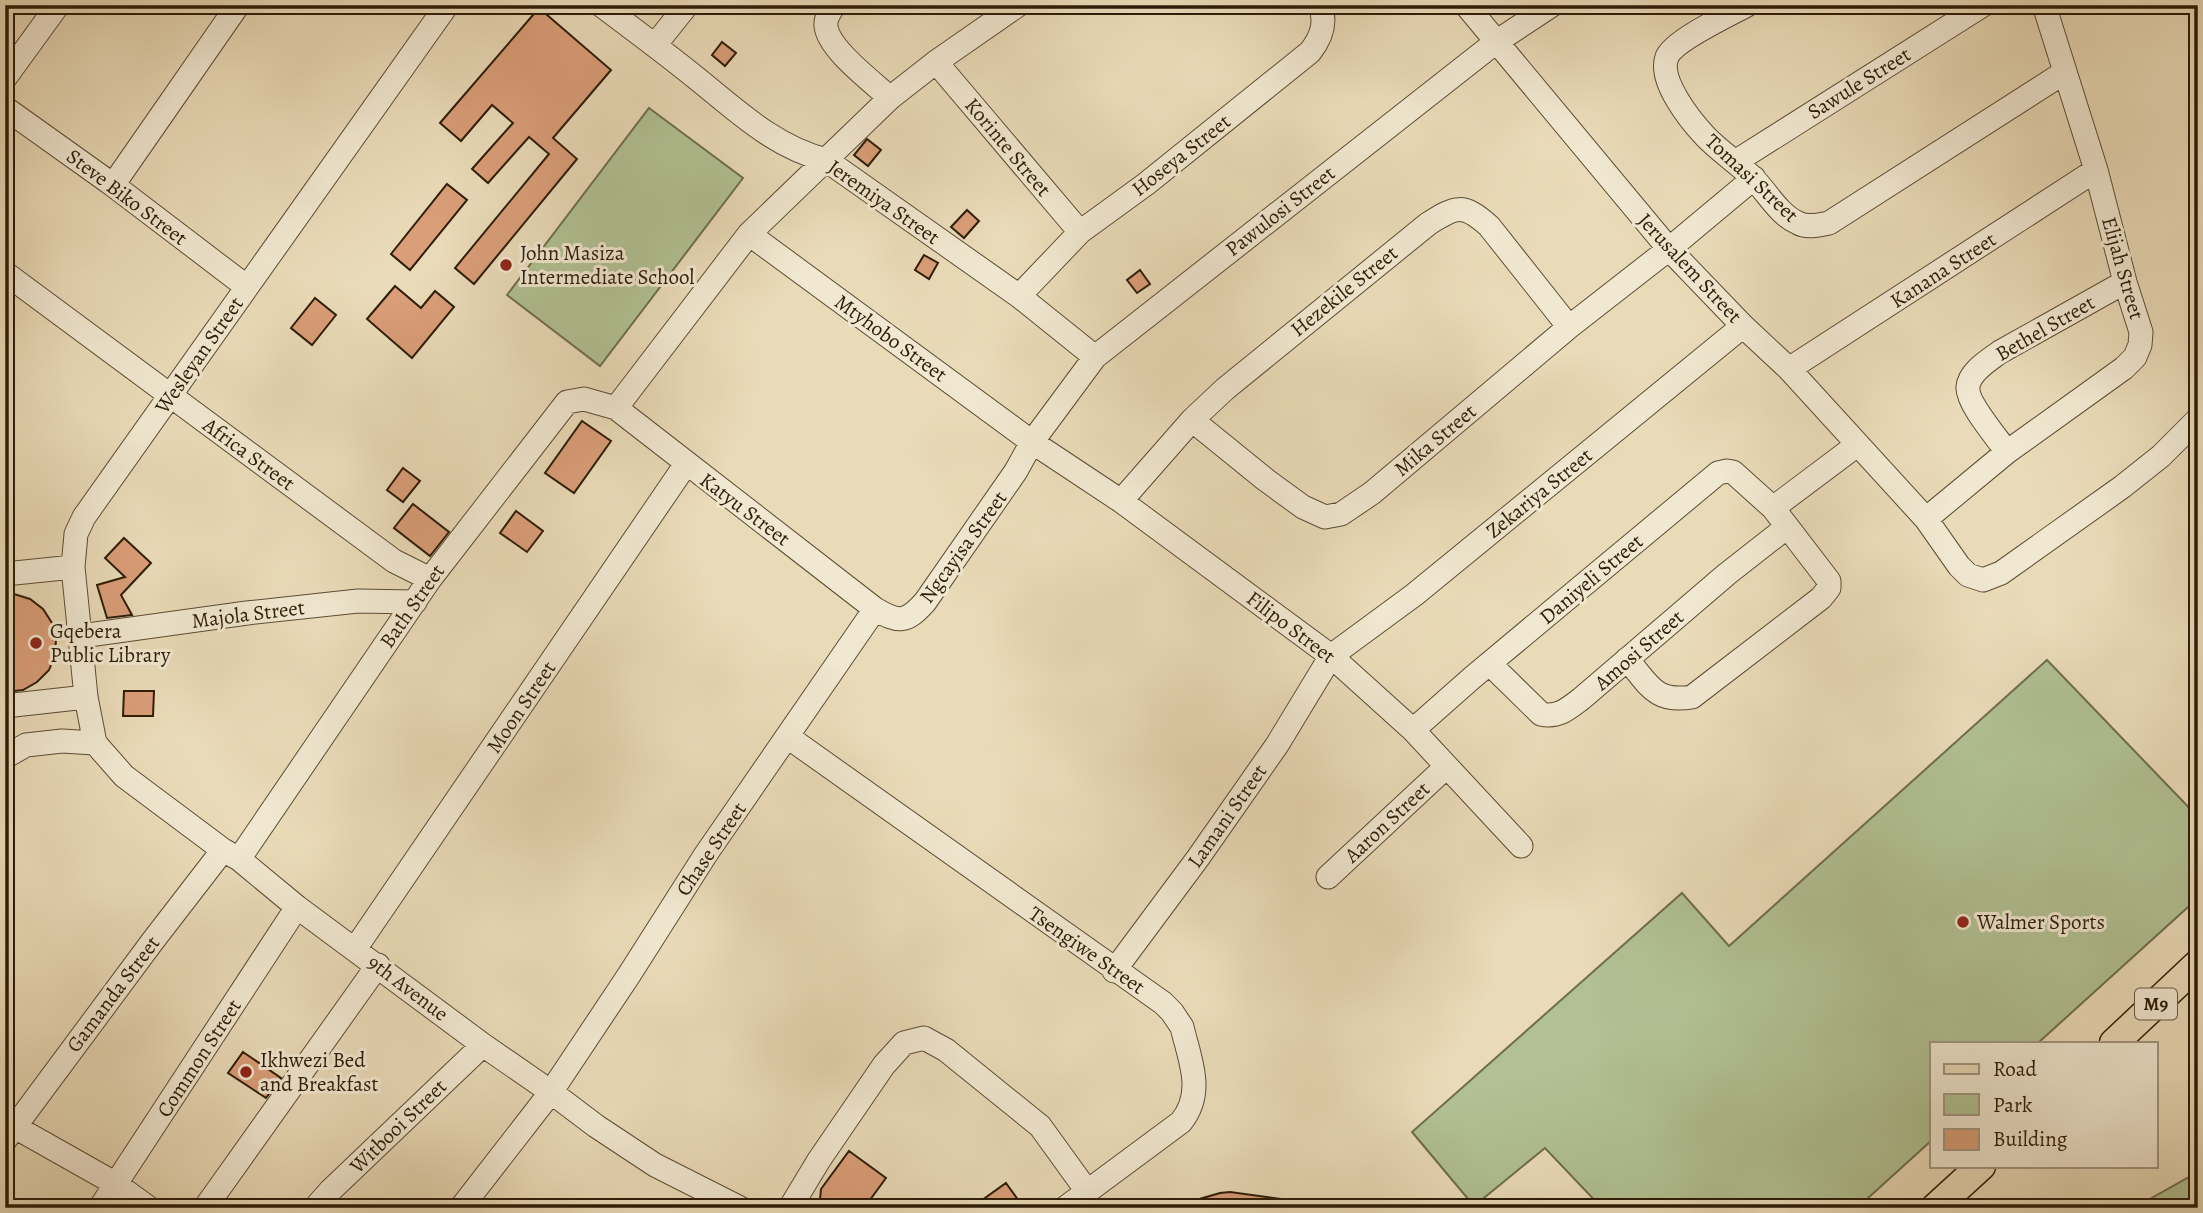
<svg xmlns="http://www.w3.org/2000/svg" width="2203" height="1213" font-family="Alegreya,serif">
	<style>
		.green { fill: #b1c193; stroke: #6f6e4e; stroke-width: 2 }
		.building { fill: #da9e78; stroke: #2d1c08; stroke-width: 2 }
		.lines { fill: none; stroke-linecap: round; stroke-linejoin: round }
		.minor-casing { stroke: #5c4c34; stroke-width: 25 }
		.major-casing { stroke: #2d1c08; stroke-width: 31 }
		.minor { stroke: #f1e8d1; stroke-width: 23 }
		.major { stroke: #eadbb8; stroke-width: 28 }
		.poi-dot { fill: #8f2418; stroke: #f1e8d1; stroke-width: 2.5 }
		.labels { text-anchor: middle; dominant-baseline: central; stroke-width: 6; stroke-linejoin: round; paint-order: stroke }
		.shield { fill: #f1e8d1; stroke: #685944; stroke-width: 2 }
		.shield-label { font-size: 19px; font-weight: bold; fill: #2d1c08 }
		.street-label { font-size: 21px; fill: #2d1c08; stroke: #f1e8d1 }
		.poi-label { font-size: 21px; fill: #2d1c08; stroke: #f1e8d1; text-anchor: start }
	</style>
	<rect width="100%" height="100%" fill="#eadbb8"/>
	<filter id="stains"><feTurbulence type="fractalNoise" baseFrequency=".00286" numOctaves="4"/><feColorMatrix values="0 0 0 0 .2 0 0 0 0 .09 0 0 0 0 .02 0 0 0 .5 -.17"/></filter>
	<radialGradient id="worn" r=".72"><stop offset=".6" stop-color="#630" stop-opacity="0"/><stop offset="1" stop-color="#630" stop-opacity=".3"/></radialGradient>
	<!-- green -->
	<path class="green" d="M 649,108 L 743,178 L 600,366 L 507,295 Z
		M 2047,660 L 2198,817 L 2198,898 L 2038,1043 L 1932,1043 L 1932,1140 L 1857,1208 L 1602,1208 L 1545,1148 L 1474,1206 L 1412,1132 L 1682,893 L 1729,946 Z
		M 2198,1172 L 2198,1208 L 2144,1208 L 2141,1204 Z"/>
	<!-- building -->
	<path class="building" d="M 539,8 L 611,70 L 553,138 L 577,159 L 474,284 L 455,268 L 549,154 L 529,137 L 488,183 L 472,169 L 513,123 L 492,105 L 461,141 L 440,123 Z
		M 722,42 L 736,53 L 725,66 L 712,55 Z
		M 867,139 L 881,150 L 868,166 L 854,155 Z
		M 447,184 L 467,200 L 410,270 L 391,254 Z
		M 967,210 L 979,221 L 964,238 L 951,227 Z
		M 924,255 L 938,263 L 929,279 L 915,270 Z
		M 1140,270 L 1150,284 L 1137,293 L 1127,280 Z
		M 395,286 L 421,308 L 435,291 L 454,307 L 412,358 L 367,319 Z
		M 315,298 L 336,315 L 312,345 L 291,328 Z
		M 582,421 L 611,441 L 574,493 L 545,473 Z
		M 403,468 L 420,481 L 403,502 L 387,490 Z
		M 413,504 L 449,532 L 430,556 L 394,528 Z
		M 516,511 L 543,531 L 527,552 L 500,533 Z
		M 124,538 L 151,563 L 121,595 L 132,615 L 107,618 L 97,585 L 125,577 L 105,558 Z
		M 5,594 L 14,594 L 30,599 L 43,609 L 52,623 L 56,639 L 55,655 L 49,670 L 37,682 L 23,690 L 6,692 Z
		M 124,691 L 154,691 L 153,716 L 123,716 Z
		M 243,1052 L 281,1078 L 266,1098 L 228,1073 Z
		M 849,1151 L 886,1178 L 864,1208 L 830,1208 L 820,1200 L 821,1189 Z
		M 1006,1183 L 1024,1208 L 971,1208 Z
		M 1230,1192 L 1282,1199 L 1282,1208 L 1183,1208 L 1182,1204 L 1220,1193 Z"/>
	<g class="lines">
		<defs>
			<path id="minor" d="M 601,5 C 633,29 664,52 695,77 C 736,110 774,147 826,160 L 1019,296 L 1095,357
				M 834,5 C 830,12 825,18 826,26 C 828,49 873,82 890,98
				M 1466,5 L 1669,249 L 1743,326 L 1789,369 L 1926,519 L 1959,566 L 1968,575 L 1983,580 L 2001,573 L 2122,487 L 2161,456 L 2198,419
				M 1747,5 C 1729,15 1674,40 1667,57 C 1658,80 1690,120 1705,136 C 1719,151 1738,163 1753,178 C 1767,192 1779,215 1798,223 C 1807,228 1819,225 1829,223 L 2065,72
				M 655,45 L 687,5
				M 936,62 L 1080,232
				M 5,78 L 58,5
				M 5,108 L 113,185 L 247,287
				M 1735,162 L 1983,5
				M 113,185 L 238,5
				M 749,234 L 1032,442 L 1121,501 L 1331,656 L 1413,730 L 1521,846
				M 5,273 L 394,561 L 430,579
				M 1019,296 L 1080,232 L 1146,184 L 1310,52 C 1321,38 1327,23 1320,5
				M 1789,369 L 2096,170
				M 616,408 L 749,234 L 890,98 L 936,62 L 1018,5
				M 1192,420 L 1266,480 L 1303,507 L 1325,517 L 1341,514 L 1372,493 L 1569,327 L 1669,249 L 1754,178
				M 2007,452 C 1998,439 1966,402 1968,387 C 1969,372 1989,360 2000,352 L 2125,282
				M 1121,501 L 1192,420 L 1225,389 L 1428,224 C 1456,206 1463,203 1489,226 L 1569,327
				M 1773,508 L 1857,445
				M 1926,519 L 2007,452 L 2124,368 L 2135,357 L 2140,345 L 2141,332 L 2125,282 L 2096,170 L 2044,5
				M 5,574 L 73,567
				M 81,636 L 247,613 L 358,601 L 415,602
				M 1490,664 L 1541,714 C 1558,718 1568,709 1581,699 L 1727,574 L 1787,527
				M 5,706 L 86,697
				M 1413,730 L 1473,677 L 1718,473 L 1727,471 L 1733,472 L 1773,508 L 1829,581 L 1829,588 L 1821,598 L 1692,697 C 1655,703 1649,685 1627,659
				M 788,737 L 1163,1003 L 1172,1012 L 1182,1027 C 1190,1061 1205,1092 1181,1122 L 1065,1208
				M 95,743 L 86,697 L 73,567 L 76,534 L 84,517 L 447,5
				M 95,743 L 124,776 L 223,850 L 239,859 L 297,907 L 483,1045 L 551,1092 L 596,1126 L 655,1165 L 740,1208
				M 5,757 L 26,745 L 62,741 L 95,743
				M 239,859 L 430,579 L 567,402 L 584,399 L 616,408 L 875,609 C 899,623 906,623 925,602 L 1016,471 L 1032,442 L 1095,357 L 1496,42 L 1552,5
				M 1328,877 L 1446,767
				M 355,949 L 686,464
				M 1114,971 L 1198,858 L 1277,745 L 1331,656 L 1414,595 L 1743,326
				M 15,1127 L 116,1184 L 149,1208
				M 5,1140 L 152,942 L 223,850
				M 100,1208 L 297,907
				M 205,1208 L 378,965
				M 315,1208 L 331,1190 L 483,1045
				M 461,1208 L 551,1092 L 629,975 L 706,854 L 875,609
				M 790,1208 L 819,1160 L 884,1065 L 904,1043 L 924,1038 L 946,1050 L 1040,1126 L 1087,1191"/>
			<path id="major" d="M 2114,1043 L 2198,964
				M 1935,1208 L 1981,1166"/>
		</defs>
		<!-- minor casing -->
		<use href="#minor" class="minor-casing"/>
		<!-- major casing -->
		<use href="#major" class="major-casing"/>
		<!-- minor -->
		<use href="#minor" class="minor"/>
		<!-- major -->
		<use href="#major" class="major"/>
	</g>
	<!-- markers -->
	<g class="poi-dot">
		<circle cx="506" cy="265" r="7"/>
		<circle cx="36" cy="643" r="7"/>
		<circle cx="1963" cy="922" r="7"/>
		<circle cx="246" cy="1072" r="7"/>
	</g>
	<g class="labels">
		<!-- shield labels -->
		<rect class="shield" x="2135" y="988.5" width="42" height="31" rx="5"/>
		<g class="shield-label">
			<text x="2156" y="1004">M9</text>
		</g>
		<!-- street labels -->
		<g class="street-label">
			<text transform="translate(1859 83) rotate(-32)">Sawule Street</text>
			<text transform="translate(1008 147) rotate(50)">Korinte Street</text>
			<text transform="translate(1181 155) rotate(-38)">Hoseya Street</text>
			<text transform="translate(1752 178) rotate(43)">Tomasi Street</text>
			<text transform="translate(127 197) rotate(37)">Steve Biko Street</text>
			<text transform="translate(884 202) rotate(35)">Jeremiya Street</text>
			<text transform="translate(1280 211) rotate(-38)">Pawulosi Street</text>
			<text transform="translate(1690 268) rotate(47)">Jerusalem Street</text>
			<text transform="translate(2123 268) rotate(74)">Elijah Street</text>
			<text transform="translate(1943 270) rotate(-33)">Kanana Street</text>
			<text transform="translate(1344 291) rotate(-39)">Hezekile Street</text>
			<text transform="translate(2045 328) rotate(-30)">Bethel Street</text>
			<text transform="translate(891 338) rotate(36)">Mtyhobo Street</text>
			<text transform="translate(199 355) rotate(-55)">Wesleyan Street</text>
			<text transform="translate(1435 440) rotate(-40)">Mika Street</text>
			<text transform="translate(249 454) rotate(36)">Africa Street</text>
			<text transform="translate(1539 493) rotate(-39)">Zekariya Street</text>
			<text transform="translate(745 509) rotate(37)">Katyu Street</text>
			<text transform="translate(963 547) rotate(-54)">Ngcayisa Street</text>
			<text transform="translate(1591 579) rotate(-40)">Daniyeli Street</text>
			<text transform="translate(412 606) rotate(-55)">Bath Street</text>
			<text transform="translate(248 614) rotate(-7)">Majola Street</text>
			<text transform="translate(1291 627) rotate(37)">Filipo Street</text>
			<text transform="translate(1639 650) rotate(-41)">Amosi Street</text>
			<text transform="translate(521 707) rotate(-56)">Moon Street</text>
			<text transform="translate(1227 816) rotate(-55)">Lamani Street</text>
			<text transform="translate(1387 822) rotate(-43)">Aaron Street</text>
			<text transform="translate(711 849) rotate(-56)">Chase Street</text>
			<text transform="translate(1087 950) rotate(35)">Tsengiwe Street</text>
			<text transform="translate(408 988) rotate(37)">9th Avenue</text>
			<text transform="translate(113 994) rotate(-53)">Gamanda Street</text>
			<text transform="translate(199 1058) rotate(-57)">Common Street</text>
			<text transform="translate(398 1126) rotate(-44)">Witbooi Street</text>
		</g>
		<!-- poi labels -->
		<g class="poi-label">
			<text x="520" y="253">John Masiza<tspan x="520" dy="24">Intermediate School</tspan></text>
			<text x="50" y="631">Gqebera<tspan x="50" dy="24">Public Library</tspan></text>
			<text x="1977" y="922">Walmer Sports</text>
			<text x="260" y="1060">Ikhwezi Bed<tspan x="260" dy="24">and Breakfast</tspan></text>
		</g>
	</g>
	<!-- margin -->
	<rect width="2203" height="1213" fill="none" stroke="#eadbb8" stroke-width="28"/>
	<rect x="7" y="7" width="2189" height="1199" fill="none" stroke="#2d1c08" stroke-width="3.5"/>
	<rect x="14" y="14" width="2175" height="1185" fill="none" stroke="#2d1c08" stroke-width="2"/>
	<!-- legend -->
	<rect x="1930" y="1042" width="228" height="126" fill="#f1e8d1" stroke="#a39681" stroke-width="2"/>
	<rect x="1944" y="1064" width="35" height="10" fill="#eadbb8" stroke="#a39681" stroke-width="2"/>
	<text x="1993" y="1076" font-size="21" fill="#2d1c08">Road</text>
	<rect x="1944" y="1094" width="35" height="21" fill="#b1c193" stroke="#a39681" stroke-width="2"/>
	<text x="1993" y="1112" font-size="21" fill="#2d1c08">Park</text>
	<rect x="1944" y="1129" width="35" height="21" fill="#da9e78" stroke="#a39681" stroke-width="2"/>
	<text x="1993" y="1146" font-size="21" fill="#2d1c08">Building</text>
	<rect width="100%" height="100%" filter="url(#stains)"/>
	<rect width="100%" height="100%" fill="url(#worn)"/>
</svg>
